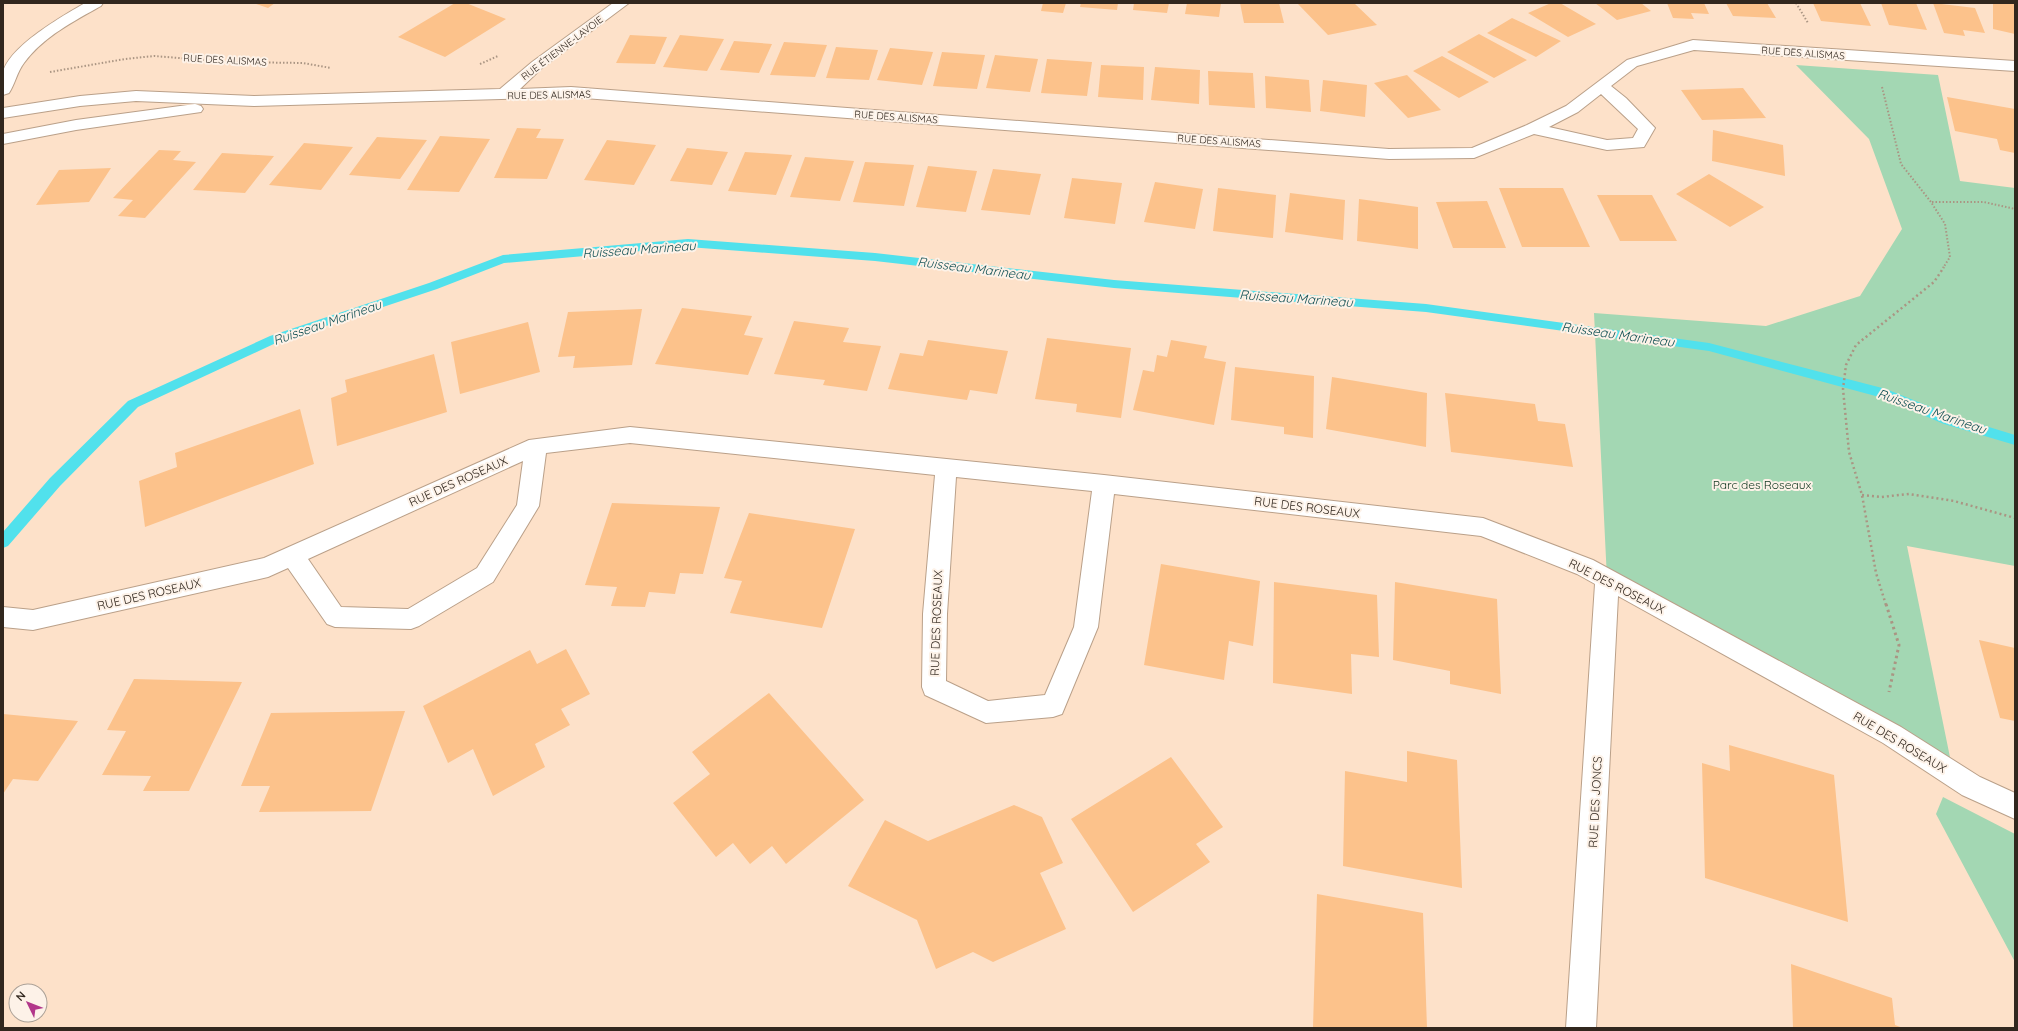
<svg xmlns="http://www.w3.org/2000/svg" width="2018" height="1031" font-family="Quicksand,sans-serif">
	<style>
		.green { fill: #a3d7b3 }
		.lines { fill: none; stroke-linecap: round; stroke-linejoin: round }
		.stream { fill: #51e1ec; fill-rule: evenodd }
		.building { fill: #fcc28b }
		.street-casing { stroke: #baa089; stroke-width: 2 }
		.path-far2 { stroke: #aa9583; stroke-width: 2; stroke-dasharray: 1.5 2; stroke-linecap: butt }
		.path-far1 { stroke: #aa9583; stroke-width: 2.5; stroke-dasharray: 2 3; stroke-linecap: butt }
		.path { stroke: #aa9583; stroke-width: 3; stroke-dasharray: 2.5 3.5; stroke-linecap: butt }
		.street { fill: #fff; fill-rule: evenodd }
		.labels { text-anchor: middle; dominant-baseline: central; stroke-width: 4; stroke-linejoin: round; paint-order: stroke }
		.far-street-label { font-size: 10px; fill: #31271e; stroke: #fdf2e8 }
		.street-label { font-size: 12px; fill: #31271e; stroke: #fdf2e8 }
		.park-label { font-size: 12px; fill: #0d351e; stroke: #fdf2e8 }
		.water-label { font-size: 13px; font-style: italic; fill: #115054; stroke: #fdf2e8 }
	</style>
	<rect width="100%" height="100%" fill="#fde1c9"/>
	<!-- green -->
	<path class="green" d="M 1796,65 L 1938,75 L 1960,181 L 2015,188 L 2015,566 L 1907,546 L 1953,772 L 1607,579 L 1594,313 L 1766,326 L 1860,296 L 1902,229 L 1869,139 Z
		M 1943,797 L 2015,834 L 2015,962 L 1936,814 Z"/>
	<g class="lines">
		<!-- stream -->
		<path class="stream" d="M 688,239 L 875,253 L 1114,280 L 1426,304 L 1709,343 L 1886,389 L 1953,416 L 2015,435 L 2015,445 L 1944,424 L 1883,398 L 1709,351 L 1426,312 L 1114,288 L 875,261 L 688,247 L 504,263 L 437,289 L 278,342 L 138,407 L 60,486 L 8,546 L 3,548 L 3,532 L 50,478 L 128,401 L 270,336 L 429,283 L 503,255 Z"/>
	</g>
	<!-- building -->
	<path class="building" d="M 253,3 L 275,3 L 268,8 Z
		M 455,3 L 466,3 L 506,19 L 445,57 L 398,37 Z
		M 1043,3 L 1066,3 L 1063,13 L 1041,11 Z
		M 1081,3 L 1118,3 L 1117,10 L 1080,7 Z
		M 1134,3 L 1169,3 L 1167,13 L 1133,10 Z
		M 1187,3 L 1221,3 L 1219,17 L 1185,14 Z
		M 1240,3 L 1279,3 L 1284,23 L 1244,23 Z
		M 1297,3 L 1354,3 L 1377,25 L 1328,35 Z
		M 1551,3 L 1560,3 L 1596,24 L 1568,37 L 1528,13 Z
		M 1595,3 L 1641,3 L 1651,11 L 1617,20 Z
		M 1667,3 L 1704,3 L 1709,14 L 1691,13 L 1694,19 L 1673,18 Z
		M 1726,3 L 1767,3 L 1776,18 L 1733,16 Z
		M 1813,3 L 1860,3 L 1871,26 L 1821,21 Z
		M 1881,3 L 1916,3 L 1927,30 L 1889,25 Z
		M 1933,3 L 1975,8 L 1985,33 L 1963,30 L 1965,36 L 1944,33 Z
		M 1993,3 L 2015,3 L 2015,34 L 1993,29 Z
		M 1512,18 L 1561,41 L 1536,57 L 1487,33 Z
		M 1479,34 L 1527,60 L 1494,78 L 1447,52 Z
		M 630,35 L 667,37 L 655,64 L 616,63 Z
		M 680,35 L 724,39 L 707,71 L 663,67 Z
		M 734,41 L 772,44 L 759,73 L 720,70 Z
		M 784,42 L 827,45 L 815,77 L 770,75 Z
		M 836,47 L 878,50 L 869,80 L 826,78 Z
		M 890,48 L 933,52 L 922,85 L 877,80 Z
		M 942,52 L 985,55 L 977,89 L 933,86 Z
		M 995,55 L 1038,59 L 1030,92 L 986,88 Z
		M 1442,56 L 1489,82 L 1459,98 L 1413,71 Z
		M 1047,59 L 1092,62 L 1087,96 L 1041,93 Z
		M 1101,65 L 1144,67 L 1143,100 L 1098,97 Z
		M 1155,67 L 1200,70 L 1199,104 L 1151,100 Z
		M 1208,71 L 1253,73 L 1255,108 L 1209,105 Z
		M 1407,75 L 1441,110 L 1408,118 L 1374,83 Z
		M 1265,76 L 1309,80 L 1311,112 L 1266,108 Z
		M 1323,80 L 1367,85 L 1365,117 L 1320,111 Z
		M 1743,88 L 1766,118 L 1702,120 L 1681,90 Z
		M 1947,97 L 2015,109 L 2015,153 L 2000,150 L 1997,139 L 1955,131 Z
		M 517,128 L 541,129 L 536,138 L 564,139 L 547,179 L 494,178 Z
		M 1713,130 L 1783,145 L 1785,176 L 1712,161 Z
		M 440,136 L 490,139 L 459,192 L 407,190 Z
		M 377,137 L 427,140 L 400,179 L 349,175 Z
		M 607,140 L 656,145 L 634,185 L 584,180 Z
		M 304,143 L 353,147 L 321,190 L 269,185 Z
		M 687,148 L 728,152 L 712,185 L 670,181 Z
		M 159,150 L 181,151 L 173,160 L 196,162 L 145,218 L 118,216 L 133,200 L 113,198 Z
		M 745,152 L 792,155 L 776,195 L 728,191 Z
		M 222,153 L 274,156 L 245,193 L 193,190 Z
		M 805,157 L 854,161 L 840,201 L 790,197 Z
		M 865,162 L 914,165 L 904,206 L 853,202 Z
		M 928,166 L 977,171 L 966,212 L 916,207 Z
		M 111,168 L 89,202 L 36,205 L 59,170 Z
		M 993,169 L 1041,174 L 1030,215 L 981,210 Z
		M 1709,174 L 1764,207 L 1730,227 L 1676,194 Z
		M 1072,178 L 1122,183 L 1115,224 L 1064,218 Z
		M 1155,182 L 1203,189 L 1195,229 L 1144,222 Z
		M 1218,188 L 1276,195 L 1273,238 L 1213,231 Z
		M 1499,188 L 1563,188 L 1590,247 L 1522,247 Z
		M 1290,193 L 1345,200 L 1343,240 L 1285,232 Z
		M 1597,195 L 1652,195 L 1677,241 L 1620,241 Z
		M 1359,199 L 1418,207 L 1418,249 L 1357,241 Z
		M 1487,201 L 1506,248 L 1453,248 L 1436,202 Z
		M 682,308 L 752,316 L 744,335 L 763,338 L 748,375 L 655,364 Z
		M 642,309 L 632,365 L 573,368 L 575,356 L 558,357 L 568,312 Z
		M 794,321 L 849,328 L 843,342 L 881,346 L 867,391 L 823,385 L 825,380 L 774,374 Z
		M 528,322 L 540,372 L 460,394 L 451,342 Z
		M 1047,338 L 1131,348 L 1121,418 L 1076,412 L 1077,404 L 1035,399 Z
		M 928,340 L 1008,351 L 997,394 L 970,390 L 967,400 L 888,389 L 900,353 L 923,356 Z
		M 1171,340 L 1207,346 L 1204,358 L 1226,362 L 1214,425 L 1133,410 L 1143,370 L 1154,372 L 1157,355 L 1167,357 Z
		M 434,354 L 447,412 L 337,446 L 331,398 L 347,392 L 345,380 Z
		M 1235,367 L 1314,376 L 1313,438 L 1284,434 L 1284,427 L 1231,420 Z
		M 1332,377 L 1427,393 L 1426,447 L 1326,429 Z
		M 1445,393 L 1535,404 L 1538,421 L 1565,424 L 1573,467 L 1451,452 Z
		M 300,409 L 314,464 L 145,527 L 139,481 L 177,467 L 175,453 Z
		M 612,503 L 720,507 L 703,574 L 680,573 L 675,594 L 649,592 L 645,607 L 611,606 L 617,587 L 585,585 Z
		M 749,513 L 855,529 L 822,628 L 730,613 L 742,581 L 724,578 Z
		M 1161,564 L 1260,581 L 1253,646 L 1229,641 L 1224,680 L 1144,665 Z
		M 1274,582 L 1377,595 L 1379,657 L 1351,654 L 1352,694 L 1273,683 Z
		M 1395,582 L 1497,599 L 1501,694 L 1450,684 L 1450,671 L 1393,660 Z
		M 1979,640 L 2015,648 L 2015,721 L 2000,718 Z
		M 566,649 L 590,694 L 561,709 L 570,725 L 535,744 L 545,767 L 493,796 L 473,749 L 448,763 L 423,706 L 530,650 L 537,664 Z
		M 134,679 L 242,682 L 189,791 L 143,791 L 151,776 L 102,775 L 126,731 L 107,730 Z
		M 769,693 L 864,800 L 786,864 L 772,846 L 750,864 L 733,843 L 716,857 L 673,803 L 710,774 L 692,752 Z
		M 405,711 L 371,811 L 259,812 L 270,786 L 241,786 L 271,713 Z
		M 3,714 L 78,721 L 38,781 L 13,779 L 3,794 Z
		M 1729,745 L 1834,775 L 1848,922 L 1705,878 L 1702,763 L 1730,771 Z
		M 1407,751 L 1457,760 L 1462,888 L 1343,866 L 1345,771 L 1407,782 Z
		M 1171,757 L 1223,827 L 1196,844 L 1210,862 L 1133,912 L 1071,819 Z
		M 1014,805 L 1042,817 L 1063,863 L 1040,873 L 1066,929 L 993,962 L 973,952 L 936,969 L 917,920 L 848,886 L 885,820 L 928,841 Z
		M 1317,894 L 1423,913 L 1427,1028 L 1313,1027 Z
		M 1791,964 L 1892,998 L 1895,1025 L 1903,1028 L 1793,1028 Z"/>
	<g class="lines">
		<defs>
			<path id="street" d="M 85,3 L 103,3 L 101,6 C 74,21 43,37 24,63 C 17,72 15,84 9,93 L 3,95 C 3,88 2,80 3,73 C 8,47 64,15 85,3 Z
				M 613,3 L 629,3 L 542,68 L 520,89 L 571,87 L 1389,149 L 1472,148 L 1527,125 L 1566,106 L 1627,60 L 1693,40 L 2015,61 L 2015,71 L 1694,50 L 1637,66 L 1611,86 L 1626,98 L 1655,128 L 1644,147 L 1607,150 L 1534,134 L 1474,158 L 1389,159 L 571,97 L 254,106 L 136,101 L 80,106 L 3,118 L 3,108 L 80,96 L 136,91 L 254,96 L 500,89 L 532,62 ZM 1601,94 L 1638,129 L 1633,138 L 1607,140 L 1549,127 L 1578,112 Z
				M 195,104 L 201,106 L 203,109 L 201,112 L 76,130 L 3,144 L 3,134 L 76,120 Z
				M 630,427 L 1104,475 L 1483,518 L 1593,560 L 1901,727 L 1980,777 L 2015,793 L 2015,819 L 1962,795 L 1883,743 L 1618,596 L 1596,1028 L 1566,1028 L 1595,584 L 1577,574 L 1481,536 L 1114,494 L 1098,627 L 1062,714 L 1053,717 L 986,723 L 925,695 L 922,687 L 923,614 L 935,475 L 630,443 L 546,453 L 539,506 L 493,582 L 419,626 L 411,629 L 335,627 L 327,624 L 288,568 L 268,577 L 33,630 L 3,627 L 3,607 L 33,610 L 264,558 L 529,440 ZM 523,461 L 517,505 L 477,568 L 408,609 L 341,607 L 308,559 ZM 956,477 L 1092,491 L 1074,627 L 1045,695 L 988,701 L 946,681 L 947,614 Z"/>
		</defs>
		<!-- street casing -->
		<use href="#street" class="street-casing"/>
		<!-- path-far2 -->
		<path class="path-far2" d="M 1796,3 L 1808,23
			M 480,64 L 498,56
			M 50,72 L 125,59 L 154,56 L 230,62 L 303,63 L 331,68
			M 1882,87 L 1901,164 L 1931,202 L 1945,224 L 1950,257 L 1943,268
			M 1932,202 L 1984,202 L 2015,209"/>
		<!-- path-far1 -->
		<path class="path-far1" d="M 1862,495 L 1881,497 L 1909,494 L 1954,501 L 2015,518
			M 1886,605 L 1876,573 L 1862,495 L 1849,452 L 1843,389 L 1846,365 L 1856,345 L 1934,282 L 1944,267"/>
		<!-- path -->
		<path class="path" d="M 1886,604 L 1899,645 L 1889,692"/>
		<!-- street -->
		<use href="#street" class="street"/>
	</g>
	<g class="labels">
		<!-- far-street labels -->
		<g class="far-street-label">
			<text transform="translate(562 48) rotate(-37)">RUE ÉTIENNE-LAVOIE</text>
			<text transform="translate(1803 53) rotate(4)">RUE DES ALISMAS</text>
			<text transform="translate(225 60) rotate(3)">RUE DES ALISMAS</text>
			<text transform="translate(549 95) rotate(-1)">RUE DES ALISMAS</text>
			<text transform="translate(896 117) rotate(4)">RUE DES ALISMAS</text>
			<text transform="translate(1219 141) rotate(4)">RUE DES ALISMAS</text>
		</g>
		<!-- street labels -->
		<g class="street-label">
			<text transform="translate(458 481) rotate(-24)">RUE DES ROSEAUX</text>
			<text transform="translate(1307 507) rotate(7)">RUE DES ROSEAUX</text>
			<text transform="translate(1617 586) rotate(27)">RUE DES ROSEAUX</text>
			<text transform="translate(149 594) rotate(-13)">RUE DES ROSEAUX</text>
			<text transform="translate(936 623) rotate(-88)">RUE DES ROSEAUX</text>
			<text transform="translate(1900 742) rotate(31)">RUE DES ROSEAUX</text>
			<text transform="translate(1595 802) rotate(-87)">RUE DES JONCS</text>
		</g>
		<!-- park labels -->
		<g class="park-label">
			<text x="1762" y="484">Parc des Roseaux</text>
		</g>
		<!-- water labels -->
		<g class="water-label">
			<text transform="translate(639 249) rotate(-4)">Ruisseau Marineau</text>
			<text transform="translate(974 268) rotate(7)">Ruisseau Marineau</text>
			<text transform="translate(1296 298) rotate(4)">Ruisseau Marineau</text>
			<text transform="translate(327 322) rotate(-19)">Ruisseau Marineau</text>
			<text transform="translate(1618 334) rotate(8)">Ruisseau Marineau</text>
			<text transform="translate(1932 411) rotate(19)">Ruisseau Marineau</text>
		</g>
	</g>
	<!-- border -->
	<rect width="2018" height="1031" fill="none" stroke="#31271e" stroke-width="8"/>
	<!-- north arrow -->
	<g transform="translate(28 1003) rotate(313)"><circle r="19" fill="#fdf2e8" stroke="#aba197"/>
	<path d="M0-3L7 15L0 10L-7 15Z" fill="#b2378a"/>
	<text y="-6" font-size="11" font-weight="bold" text-anchor="middle" fill="#31271e">N</text>
	</g>
</svg>
